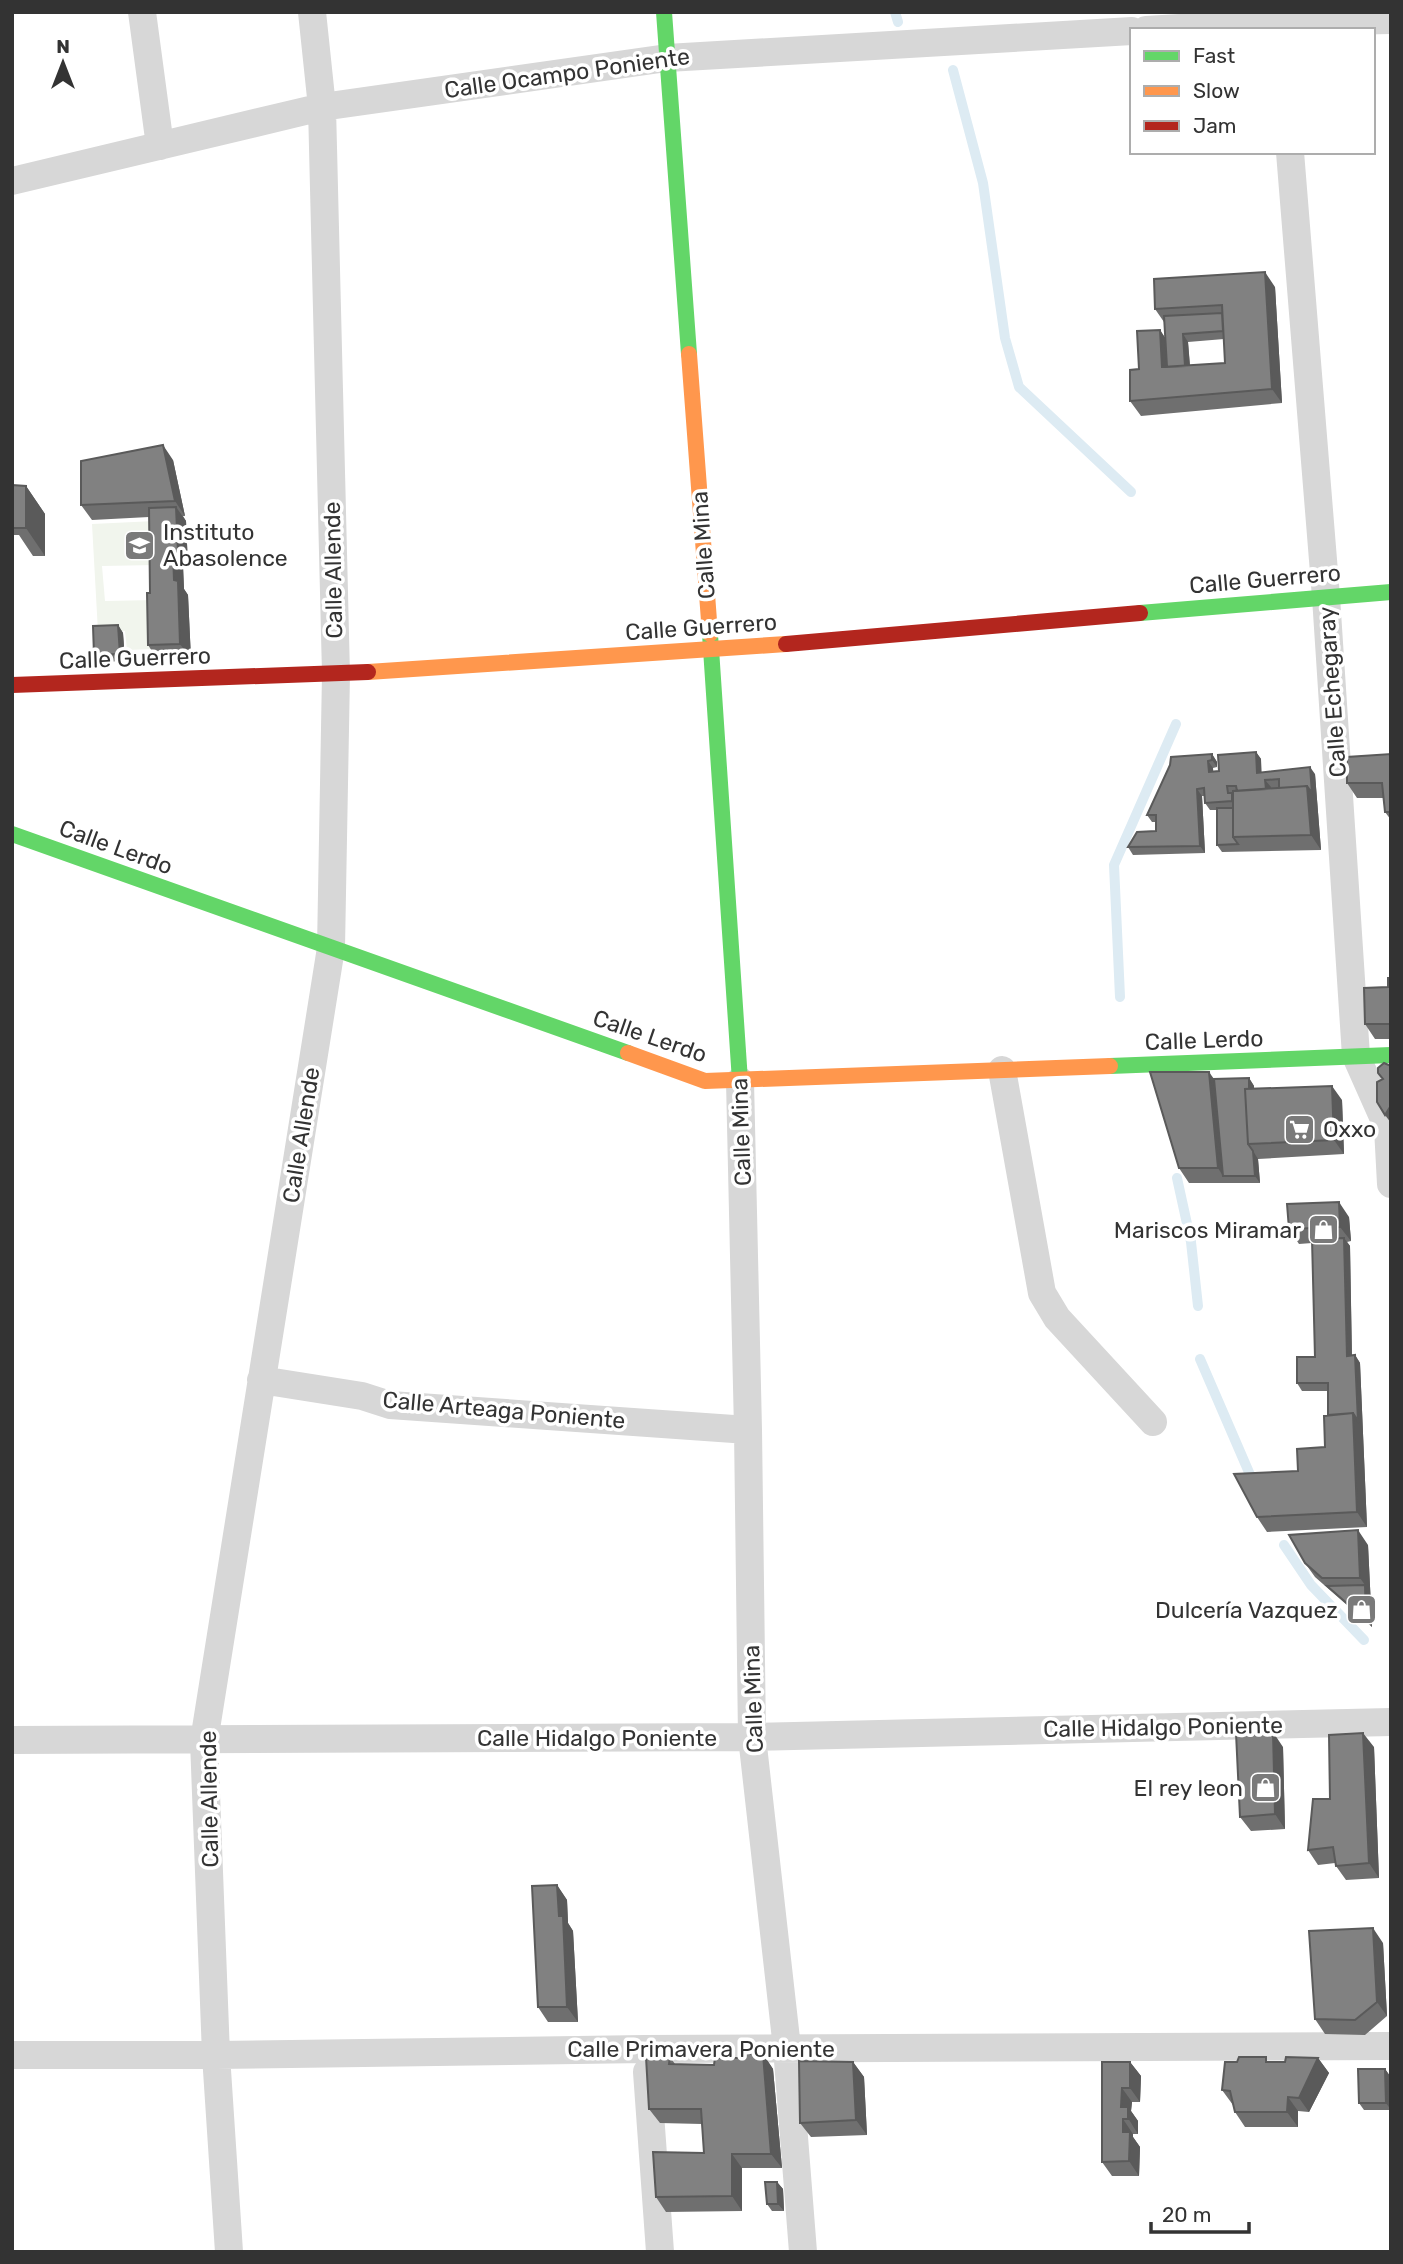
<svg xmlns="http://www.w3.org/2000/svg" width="1403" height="2264" font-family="Rubik,sans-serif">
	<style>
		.green { fill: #f1f5ed }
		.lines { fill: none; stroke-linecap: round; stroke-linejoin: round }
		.stream { stroke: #ddebf3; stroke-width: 10 }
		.street { stroke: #d7d7d7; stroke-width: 28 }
		.fast { stroke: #63d668; stroke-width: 16 }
		.slow { stroke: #ff974d; stroke-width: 16 }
		.jam { stroke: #b3261e; stroke-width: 16 }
		.wall { fill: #6f6f6f; fill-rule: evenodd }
		.shaded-wall { fill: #5a5a5a }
		.building { fill: #818181; stroke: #5a5a5a; stroke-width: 2 }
		.labels { text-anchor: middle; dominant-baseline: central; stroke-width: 7; stroke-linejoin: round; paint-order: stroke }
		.street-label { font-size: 23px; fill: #333; stroke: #fff }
		.poi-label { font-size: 23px; fill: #333; stroke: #fff; text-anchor: end }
	</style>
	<rect width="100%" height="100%" fill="#fff"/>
	<!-- green -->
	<path class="green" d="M 155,521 L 156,565 L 102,566 L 105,601 L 156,600 L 153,649 L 127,650 L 125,631 L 98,632 L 92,524 Z"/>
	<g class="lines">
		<!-- stream -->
		<path class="stream" d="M 895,12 L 898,22
			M 953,70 L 983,183 L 1005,338 L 1019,387 L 1131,492
			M 1120,997 L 1114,865 L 1176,724
			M 1177,1178 L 1191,1242 L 1198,1306
			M 1200,1359 L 1251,1477
			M 1284,1545 L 1311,1585 L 1364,1640"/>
		<!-- street -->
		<path class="street" d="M 142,12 L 160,146
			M 1146,30 L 1280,22 L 1391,20
			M 1290,152 L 1326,597 L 1356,1056 L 1388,1128 L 1391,1184
			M 12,181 L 322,107 L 667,58 L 1132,31
			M 1002,1070 L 1042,1293 L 1057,1318 L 1153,1422
			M 740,1081 L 748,1430 L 752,1737 L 787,2048 L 803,2252
			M 261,1380 L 362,1396 L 390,1405 L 748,1430
			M 12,1740 L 752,1737 L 1391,1722
			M 12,2055 L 216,2055 L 645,2049 L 1391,2046
			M 647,2072 L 660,2252
			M 229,2252 L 216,2055 L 204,1741 L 331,948 L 336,674 L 322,107 L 312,12"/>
		<!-- fast -->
		<path class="fast" d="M 664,12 L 689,354
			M 1140,613 L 1391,592
			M 710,634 L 740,1081
			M 12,834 L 628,1053
			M 1110,1066 L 1391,1055"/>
		<!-- slow -->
		<path class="slow" d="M 689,354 L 710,634
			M 368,672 L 786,644
			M 628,1053 L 705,1081 L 1110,1066"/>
		<!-- jam -->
		<path class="jam" d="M 786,644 L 1140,613
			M 12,685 L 368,672"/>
	</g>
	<!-- wall -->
	<path class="wall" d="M 1275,287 L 1282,403 L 1141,416 L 1130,401 L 1160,330 L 1165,338 L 1164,322 L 1155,309 ZM 1224,339 L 1225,363 L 1190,365 L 1188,342 Z
		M 173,460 L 185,516 L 183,516 L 186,521 L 188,566 L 183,566 L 184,589 L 188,595 L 191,659 L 158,660 L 148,645 L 150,593 L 149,517 L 92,520 L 81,505 Z
		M 12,485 L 26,486 L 45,514 L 45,556 L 33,556 L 19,535 L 13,535 L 12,543 Z
		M 118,625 L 123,633 L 125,661 L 99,662 L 94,655 Z
		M 1256,752 L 1261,759 L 1261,773 L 1315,774 L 1321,850 L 1222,852 L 1217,845 L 1217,810 L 1210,810 L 1205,803 L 1204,796 L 1202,796 L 1205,853 L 1133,855 L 1128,847 L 1156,831 L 1156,822 L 1152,822 L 1147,815 L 1212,754 L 1217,762 L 1217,767 L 1213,768 L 1213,772 L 1219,771 Z
		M 1391,754 L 1391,820 L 1385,812 L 1383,798 L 1357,798 L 1347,783 Z
		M 1391,978 L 1391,1039 L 1375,1039 L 1365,1024 L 1388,987 Z
		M 1249,1078 L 1254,1086 L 1254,1088 L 1342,1100 L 1344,1154 L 1258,1159 L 1260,1183 L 1189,1183 L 1179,1168 L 1214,1079 Z
		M 1349,1217 L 1351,1241 L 1347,1242 L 1350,1246 L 1352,1356 L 1355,1355 L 1360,1363 L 1367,1527 L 1267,1532 L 1257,1517 L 1298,1471 L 1325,1447 L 1328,1415 L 1328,1391 L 1302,1391 L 1297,1383 L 1315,1357 L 1312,1243 L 1299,1244 L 1289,1229 Z
		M 1368,1545 L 1372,1627 L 1315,1577 L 1305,1563 Z
		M 1283,1747 L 1285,1829 L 1251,1831 L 1240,1817 Z
		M 1374,1747 L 1379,1878 L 1346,1880 L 1336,1866 L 1335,1863 L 1318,1865 L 1308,1850 L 1330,1799 Z
		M 557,1885 L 567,1900 L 568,1923 L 573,1931 L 578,2022 L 548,2022 L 538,2007 Z
		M 1383,1943 L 1387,2016 L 1365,2035 L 1325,2034 L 1315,2019 Z
		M 763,2054 L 773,2069 L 782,2168 L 742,2168 L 742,2211 L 666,2212 L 656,2197 L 704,2153 L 702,2124 L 660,2123 L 649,2109 L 670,2057 L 675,2064 L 714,2065 L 740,2058 Z
		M 1318,2058 L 1329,2073 L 1309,2112 L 1298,2111 L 1298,2127 L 1245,2127 L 1235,2112 L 1233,2105 L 1222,2090 L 1270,2062 L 1285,2062 Z
		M 853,2062 L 864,2077 L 867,2135 L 811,2137 L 800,2123 Z
		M 1102,2062 L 1130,2062 L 1141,2076 L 1140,2102 L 1132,2102 L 1131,2111 L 1138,2121 L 1138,2134 L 1133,2134 L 1133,2137 L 1140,2147 L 1139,2176 L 1112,2176 L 1102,2162 Z
		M 1385,2069 L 1390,2076 L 1391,2110 L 1364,2110 L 1359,2103 Z
		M 777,2182 L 783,2189 L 784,2211 L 772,2211 L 767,2204 Z"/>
	<!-- shaded-wall -->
	<path class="shaded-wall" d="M 1265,272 L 1275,287 L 1282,403 L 1272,389 Z
		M 1160,330 L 1170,345 L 1172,374 L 1162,367 Z
		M 1183,334 L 1188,342 L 1191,381 L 1186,373 Z
		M 163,445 L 173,460 L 185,516 L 175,501 Z
		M 26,486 L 45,514 L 45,556 L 26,528 Z
		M 176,507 L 186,521 L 188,566 L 178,552 Z
		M 173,552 L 183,566 L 184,589 L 188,595 L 191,659 L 180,644 L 174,580 Z
		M 118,625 L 123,633 L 125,661 L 120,654 Z
		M 1256,752 L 1261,759 L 1262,780 L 1257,773 Z
		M 1212,754 L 1217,762 L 1217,767 L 1212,760 Z
		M 1208,761 L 1213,768 L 1214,779 L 1209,772 Z
		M 1310,767 L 1315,774 L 1321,850 L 1311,835 L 1307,786 Z
		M 1265,780 L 1271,787 L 1272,804 L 1267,796 Z
		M 1197,789 L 1202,796 L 1205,853 L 1200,846 Z
		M 1209,1072 L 1219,1086 L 1223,1176 L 1218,1168 Z
		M 1249,1078 L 1254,1086 L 1257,1144 L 1253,1144 Z
		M 1332,1086 L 1342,1100 L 1344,1154 L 1334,1140 Z
		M 1390,1100 L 1391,1101 L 1391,1123 L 1385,1115 Z
		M 1253,1151 L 1258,1159 L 1260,1183 L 1255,1176 Z
		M 1339,1202 L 1349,1217 L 1351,1241 L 1340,1227 Z
		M 1344,1238 L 1350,1246 L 1352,1364 L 1347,1356 Z
		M 1355,1355 L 1360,1363 L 1367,1527 L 1357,1512 L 1353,1413 Z
		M 1358,1530 L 1368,1545 L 1372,1627 L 1366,1620 L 1365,1585 L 1360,1578 Z
		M 1273,1732 L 1283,1747 L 1285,1829 L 1275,1814 Z
		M 1363,1733 L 1374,1747 L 1379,1878 L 1369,1863 Z
		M 557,1885 L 567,1900 L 568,1923 L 573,1931 L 578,2022 L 567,2007 Z
		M 1373,1928 L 1383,1943 L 1387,2016 L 1377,2002 Z
		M 763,2054 L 773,2069 L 782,2168 L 771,2154 Z
		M 1318,2058 L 1329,2073 L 1309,2112 L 1299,2098 Z
		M 853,2062 L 864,2077 L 867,2135 L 856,2120 Z
		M 1130,2062 L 1141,2076 L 1140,2102 L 1130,2088 Z
		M 1385,2069 L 1390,2076 L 1391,2110 L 1386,2103 Z
		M 1122,2088 L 1132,2102 L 1131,2111 L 1138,2121 L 1138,2134 L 1121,2107 Z
		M 1288,2097 L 1298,2111 L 1298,2127 L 1287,2112 Z
		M 1123,2119 L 1133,2134 L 1133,2137 L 1140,2147 L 1139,2176 L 1129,2161 L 1123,2132 Z
		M 732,2154 L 742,2168 L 742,2211 L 732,2196 Z
		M 777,2182 L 783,2189 L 784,2211 L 778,2204 Z"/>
	<!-- building -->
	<path class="building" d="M 1265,272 L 1272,389 L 1130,401 L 1130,370 L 1139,369 L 1137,331 L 1160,330 L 1162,367 L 1225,363 L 1222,305 L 1155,309 L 1154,279 Z
		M 1222,313 L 1223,331 L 1183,334 L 1185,366 L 1167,367 L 1164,316 Z
		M 163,445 L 175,501 L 81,505 L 81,461 Z
		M 12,485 L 26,486 L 26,528 L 13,528 Z
		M 176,507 L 178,552 L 173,552 L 174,580 L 178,581 L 180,644 L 148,645 L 147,593 L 150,593 L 149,508 Z
		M 118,625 L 120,654 L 94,655 L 93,626 Z
		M 1256,752 L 1257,773 L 1310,767 L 1312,793 L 1307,786 L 1279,788 L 1279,779 L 1265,780 L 1266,789 L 1237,791 L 1236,786 L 1227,786 L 1228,793 L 1232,793 L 1232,801 L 1205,803 L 1204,788 L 1197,789 L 1200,846 L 1128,847 L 1137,832 L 1156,831 L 1156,815 L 1147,815 L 1170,765 L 1171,757 L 1212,754 L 1212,760 L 1208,761 L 1209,772 L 1219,771 L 1218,755 Z
		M 1391,754 L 1391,812 L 1385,812 L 1382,783 L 1347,783 L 1347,757 Z
		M 1307,786 L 1311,835 L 1233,837 L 1233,791 Z
		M 1217,808 L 1233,808 L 1233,837 L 1238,844 L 1217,845 Z
		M 1388,978 L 1391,978 L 1391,1024 L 1365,1024 L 1364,988 L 1388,987 Z
		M 1384,1063 L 1391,1066 L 1390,1107 L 1385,1115 L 1377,1102 L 1377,1082 L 1383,1079 L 1378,1073 L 1378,1068 Z
		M 1150,1072 L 1209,1072 L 1218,1168 L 1179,1168 Z
		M 1249,1078 L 1249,1089 L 1245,1089 L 1248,1144 L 1253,1151 L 1255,1176 L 1223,1176 L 1214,1079 Z
		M 1332,1086 L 1334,1140 L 1248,1144 L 1245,1089 Z
		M 1339,1202 L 1340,1227 L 1289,1229 L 1287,1204 Z
		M 1344,1238 L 1347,1356 L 1355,1355 L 1358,1421 L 1353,1413 L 1328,1415 L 1328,1383 L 1297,1383 L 1297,1357 L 1315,1357 L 1312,1239 Z
		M 1353,1413 L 1357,1512 L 1257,1517 L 1234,1474 L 1298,1471 L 1297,1449 L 1325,1447 L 1324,1416 Z
		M 1358,1530 L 1360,1578 L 1322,1578 L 1305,1563 L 1289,1535 Z
		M 1365,1585 L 1366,1620 L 1327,1586 Z
		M 1273,1732 L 1275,1814 L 1240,1817 L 1236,1733 Z
		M 1363,1733 L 1369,1863 L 1336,1866 L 1333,1847 L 1308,1850 L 1313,1799 L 1330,1799 L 1329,1735 Z
		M 557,1885 L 559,1916 L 563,1916 L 567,2007 L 538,2007 L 532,1886 Z
		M 1373,1928 L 1377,2002 L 1355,2020 L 1315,2019 L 1309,1931 Z
		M 740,2054 L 763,2054 L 771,2154 L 732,2154 L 732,2196 L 656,2197 L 653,2152 L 704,2153 L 701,2109 L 649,2109 L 646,2057 L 670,2057 L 669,2064 L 714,2065 L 715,2058 L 740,2058 Z
		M 1239,2057 L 1266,2057 L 1266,2062 L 1285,2062 L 1286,2057 L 1318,2058 L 1299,2098 L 1288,2097 L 1287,2112 L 1235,2112 L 1230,2091 L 1222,2090 L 1225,2062 L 1237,2062 Z
		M 799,2061 L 853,2062 L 856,2120 L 800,2123 Z
		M 1102,2062 L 1130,2062 L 1130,2088 L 1122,2088 L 1121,2107 L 1128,2107 L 1128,2119 L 1123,2119 L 1123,2132 L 1130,2132 L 1129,2161 L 1102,2162 Z
		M 1358,2069 L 1385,2069 L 1386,2103 L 1359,2103 Z
		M 765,2182 L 777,2182 L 778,2204 L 767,2204 Z"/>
	<!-- icons -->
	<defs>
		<symbol id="school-square" viewBox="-11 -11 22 22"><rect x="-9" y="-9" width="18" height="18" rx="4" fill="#7a7a7a" stroke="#fff"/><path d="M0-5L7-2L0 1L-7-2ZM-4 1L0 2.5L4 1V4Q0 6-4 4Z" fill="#fff"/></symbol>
		<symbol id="supermarket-square" viewBox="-11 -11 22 22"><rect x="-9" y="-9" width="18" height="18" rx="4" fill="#7a7a7a" stroke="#fff"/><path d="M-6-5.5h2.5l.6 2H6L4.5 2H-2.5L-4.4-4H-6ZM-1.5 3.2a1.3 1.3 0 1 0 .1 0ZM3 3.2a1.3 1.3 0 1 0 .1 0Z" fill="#fff"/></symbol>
		<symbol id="shop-square" viewBox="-11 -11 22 22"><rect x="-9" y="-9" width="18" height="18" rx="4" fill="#7a7a7a" stroke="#fff"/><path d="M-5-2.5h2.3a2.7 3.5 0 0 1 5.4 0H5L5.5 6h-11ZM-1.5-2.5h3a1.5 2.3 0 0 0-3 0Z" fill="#fff"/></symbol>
	</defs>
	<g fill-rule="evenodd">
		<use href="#school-square" x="122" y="528" width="35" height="35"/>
		<use href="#supermarket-square" x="1282" y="1112" width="35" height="35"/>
		<use href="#shop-square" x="1306" y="1212" width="35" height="35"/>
		<use href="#shop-square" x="1344" y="1592" width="35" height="35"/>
		<use href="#shop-square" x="1248" y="1770" width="35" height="35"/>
	</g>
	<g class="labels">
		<!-- street labels -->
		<g class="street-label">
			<text transform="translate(567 73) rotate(-8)">Calle Ocampo Poniente</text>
			<text transform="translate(703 545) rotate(-94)">Calle Mina</text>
			<text transform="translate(333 570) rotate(-91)">Calle Allende</text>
			<text transform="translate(1265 579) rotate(-5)">Calle Guerrero</text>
			<text transform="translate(701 627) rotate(-4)">Calle Guerrero</text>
			<text transform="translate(135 658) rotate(-2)">Calle Guerrero</text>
			<text transform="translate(1332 692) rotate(-94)">Calle Echegaray</text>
			<text transform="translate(116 847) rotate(20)">Calle Lerdo</text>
			<text transform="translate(650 1036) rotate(19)">Calle Lerdo</text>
			<text transform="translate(1204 1040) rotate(-2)">Calle Lerdo</text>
			<text transform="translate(741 1132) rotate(-92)">Calle Mina</text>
			<text transform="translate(301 1135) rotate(-81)">Calle Allende</text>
			<text transform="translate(504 1410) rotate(5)">Calle Arteaga Poniente</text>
			<text transform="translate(753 1699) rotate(-92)">Calle Mina</text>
			<text transform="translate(1163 1727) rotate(-1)">Calle Hidalgo Poniente</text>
			<text x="597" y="1738">Calle Hidalgo Poniente</text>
			<text transform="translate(209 1799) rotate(-91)">Calle Allende</text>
			<text x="701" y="2049">Calle Primavera Poniente</text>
		</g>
		<!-- poi labels -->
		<g class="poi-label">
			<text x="163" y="532" text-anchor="start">Instituto<tspan x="163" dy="26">Abasolence</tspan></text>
			<text x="1323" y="1129" text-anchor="start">Oxxo</text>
			<text x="1301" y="1230">Mariscos Miramar</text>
			<text x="1338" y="1610">Dulcería Vazquez</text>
			<text x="1243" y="1788">El rey leon</text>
		</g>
	</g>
	<!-- border -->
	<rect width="1403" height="2264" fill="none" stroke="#333333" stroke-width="28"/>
	<!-- legend -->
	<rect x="1130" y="28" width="245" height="126" fill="#ffffff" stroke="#adadad" stroke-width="2"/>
	<rect x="1144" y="51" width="35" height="10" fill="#63d668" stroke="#adadad" stroke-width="2"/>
	<text x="1193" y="63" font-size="21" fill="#333333">Fast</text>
	<rect x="1144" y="86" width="35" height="10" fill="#ff974d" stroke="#adadad" stroke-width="2"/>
	<text x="1193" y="98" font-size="21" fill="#333333">Slow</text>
	<rect x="1144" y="121" width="35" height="10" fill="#b3261e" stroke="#adadad" stroke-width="2"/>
	<text x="1193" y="133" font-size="21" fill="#333333">Jam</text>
	<!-- north arrow -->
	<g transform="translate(63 63)" stroke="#ffffff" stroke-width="5" paint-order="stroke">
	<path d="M0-5L12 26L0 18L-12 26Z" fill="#333333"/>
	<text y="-10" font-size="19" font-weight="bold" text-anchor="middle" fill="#333333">N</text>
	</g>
	<!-- scale -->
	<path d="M1151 2222v10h98v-10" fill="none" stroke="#333333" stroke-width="3.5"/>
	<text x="1162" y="2222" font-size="21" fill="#333333" stroke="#ffffff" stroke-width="5" paint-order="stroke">20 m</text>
</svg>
